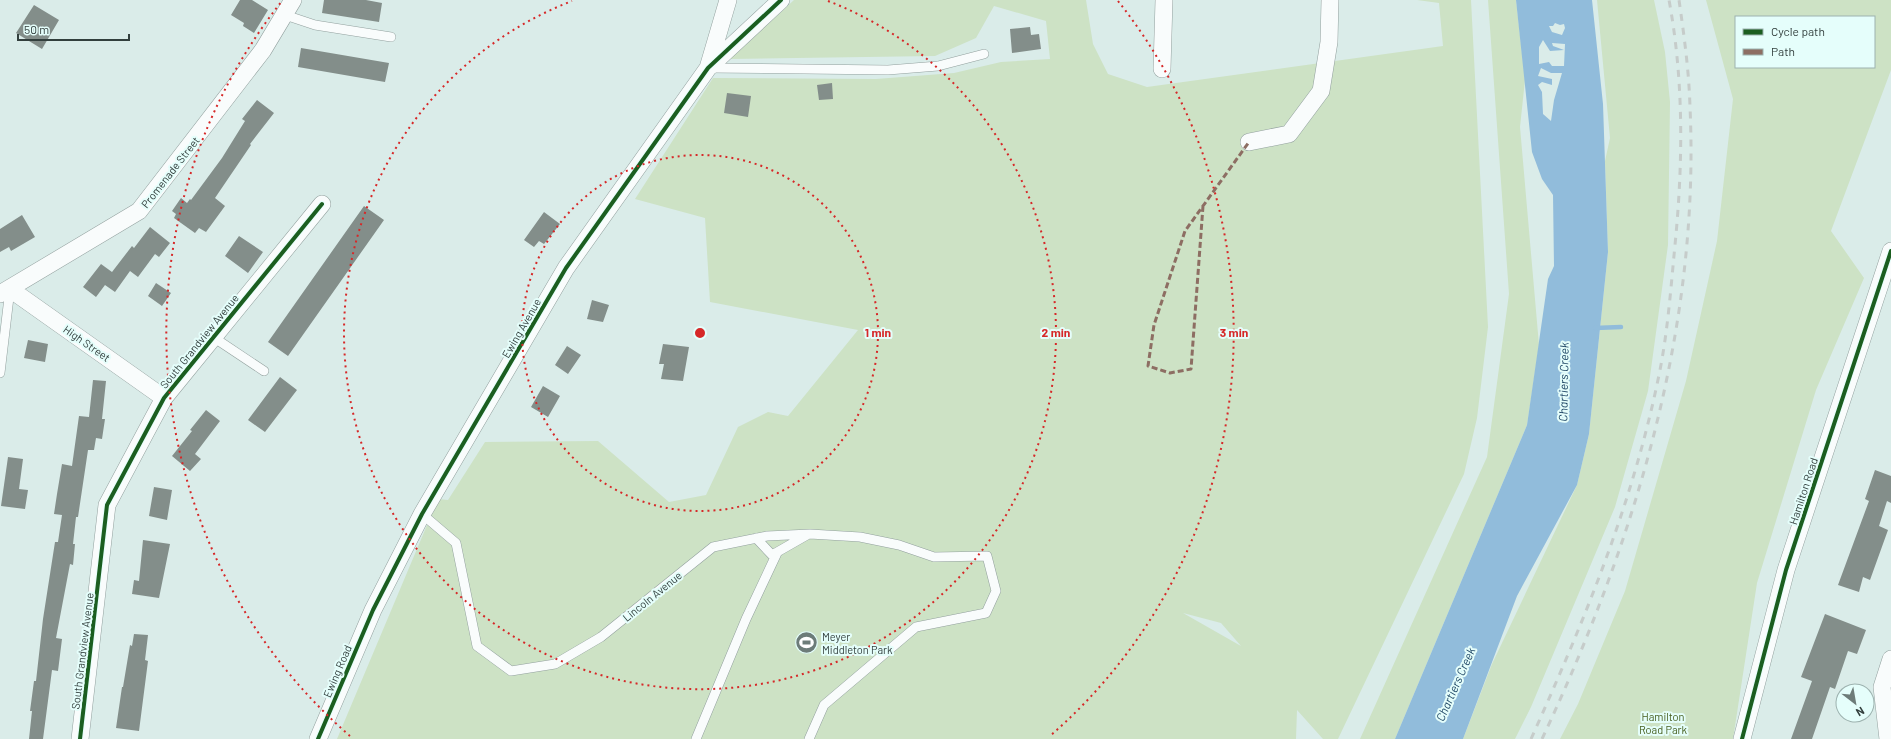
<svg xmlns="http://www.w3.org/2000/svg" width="1891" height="739" font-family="Barlow,sans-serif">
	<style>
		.green { fill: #cde2c5; fill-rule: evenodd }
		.water { fill: #91bcdb; fill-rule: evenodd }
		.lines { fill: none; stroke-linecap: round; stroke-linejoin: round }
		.stream { stroke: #91bcdb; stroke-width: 4.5 }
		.building { fill: #838e8a }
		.lane-casing { stroke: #92a09e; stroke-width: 10 }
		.street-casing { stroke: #92a09e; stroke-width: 18 }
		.lane { stroke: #f9fcfc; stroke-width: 9 }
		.street { stroke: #f9fcfc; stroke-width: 17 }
		.rail { stroke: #c6ccca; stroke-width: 3; stroke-dasharray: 7 7; stroke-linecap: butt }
		.quiet { stroke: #8d6e63; stroke-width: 3; stroke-dasharray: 6 3; stroke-linecap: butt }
		.cycleway-casing { stroke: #e5fefb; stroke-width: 6 }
		.cycleway { stroke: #1b5e20; stroke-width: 4 }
		.ring { fill: none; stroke: #d62828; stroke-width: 2; stroke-dasharray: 2 4 }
		.labels { text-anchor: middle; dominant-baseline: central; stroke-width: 4; stroke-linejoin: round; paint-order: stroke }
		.street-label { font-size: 11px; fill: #323f3d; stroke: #e5fefb }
		.poi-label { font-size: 11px; fill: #323f3d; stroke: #e5fefb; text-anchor: start }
		.park-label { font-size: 11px; fill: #465e1e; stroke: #e5fefb }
		.water-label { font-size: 12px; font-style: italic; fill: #173f5f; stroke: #e5fefb }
		.centre { fill: #d62828; stroke: #e5fefb; stroke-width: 2 }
		.ring-label { font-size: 12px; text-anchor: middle; font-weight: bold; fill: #d62828; stroke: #e5fefb; stroke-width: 4; stroke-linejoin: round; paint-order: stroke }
	</style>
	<rect width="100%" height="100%" fill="#daece9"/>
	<!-- green -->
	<path class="green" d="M 794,0 L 1086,0 L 1093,44 L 1108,74 L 1147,87 L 1443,46 L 1439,3 L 1417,0 L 1471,0 L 1488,327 L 1477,418 L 1464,474 L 1338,739 L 1323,739 L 1297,710 L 1296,739 L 337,739 L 438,499 L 448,500 L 485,442 L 598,441 L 669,502 L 706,495 L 738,427 L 768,412 L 788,416 L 858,330 L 710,302 L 705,218 L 635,199 L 713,78 L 876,79 L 954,73 L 1001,62 L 1050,59 L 1046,21 L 994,6 L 976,38 L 935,56 L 730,59 ZM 1183,613 L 1221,623 L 1241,646 Z
		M 1488,0 L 1516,0 L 1525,80 L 1520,127 L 1539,345 L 1527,425 L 1395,739 L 1360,739 L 1487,457 L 1509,294 Z
		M 1597,0 L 1654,0 L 1665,52 L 1670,102 L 1668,245 L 1648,391 L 1615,507 L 1531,707 L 1515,739 L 1463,739 L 1492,664 L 1577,485 L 1589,434 L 1608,252 L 1605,161 L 1610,138 Z
		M 1706,0 L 1891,0 L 1891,70 L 1831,231 L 1864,278 L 1816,390 L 1757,583 L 1733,739 L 1560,739 L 1578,704 L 1625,591 L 1686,381 L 1717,241 L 1733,99 ZM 1736,17 L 1874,17 L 1874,67 L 1736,67 Z"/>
	<!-- water -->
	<path class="water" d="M 1516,0 L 1592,0 L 1603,104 L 1608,252 L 1589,434 L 1577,485 L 1517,596 L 1463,739 L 1395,739 L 1527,425 L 1548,279 L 1554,266 L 1553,195 L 1542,179 L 1532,152 ZM 1555,23 L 1560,25 L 1564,24 L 1565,28 L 1562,35 L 1552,32 L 1549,26 L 1553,26 ZM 1543,40 L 1550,51 L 1564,50 L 1553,46 L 1552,43 L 1565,44 L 1564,66 L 1552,66 L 1549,62 L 1539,64 L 1539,47 ZM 1541,68 L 1551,73 L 1562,73 L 1554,100 L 1551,121 L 1543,114 L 1542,92 L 1538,85 L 1542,82 L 1552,85 L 1552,79 L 1538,76 Z"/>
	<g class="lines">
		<!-- stream -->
		<path class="stream" d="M 1595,328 L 1621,327"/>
	</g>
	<!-- building -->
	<path class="building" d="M 240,0 L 252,0 L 268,10 L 254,33 L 243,26 L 244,23 L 231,15 Z
		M 324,0 L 366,0 L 382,3 L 379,22 L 322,13 Z
		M 34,5 L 59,20 L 42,49 L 16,33 Z
		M 1030,27 L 1031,35 L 1039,34 L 1041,49 L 1012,53 L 1010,29 Z
		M 301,48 L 389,63 L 385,82 L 298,67 Z
		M 832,83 L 833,99 L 819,100 L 817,85 Z
		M 727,93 L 751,96 L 748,117 L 724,113 Z
		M 257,100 L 274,113 L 250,144 L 251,145 L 215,198 L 225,206 L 206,232 L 199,228 L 195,233 L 174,218 L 176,214 L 172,211 L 181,198 L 187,203 L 190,199 L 191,200 L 222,158 L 245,121 L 242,119 Z
		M 364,206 L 384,220 L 288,356 L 268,342 Z
		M 544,212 L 560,224 L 544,244 L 539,241 L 534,247 L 524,240 Z
		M 22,215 L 35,237 L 11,251 L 9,247 L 0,252 L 0,229 Z
		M 150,227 L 170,243 L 159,257 L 155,254 L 138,277 L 130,271 L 115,292 L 105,285 L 96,297 L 83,287 L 101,264 L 112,272 L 132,246 L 134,248 Z
		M 239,236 L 263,252 L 248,273 L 225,256 Z
		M 156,283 L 171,293 L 162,306 L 148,296 Z
		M 592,300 L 609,305 L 603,322 L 587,319 Z
		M 28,340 L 48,344 L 45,362 L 24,358 Z
		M 663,344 L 689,347 L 683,381 L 661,379 L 664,364 L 659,364 Z
		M 567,346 L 581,355 L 568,374 L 555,365 Z
		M 280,377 L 297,390 L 265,432 L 248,420 Z
		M 93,380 L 106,381 L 102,419 L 105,419 L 102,439 L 96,438 L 94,450 L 88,450 L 78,517 L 76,517 L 73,544 L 75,544 L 73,565 L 70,564 L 56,638 L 62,639 L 58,671 L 52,670 L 43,739 L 29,739 L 32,711 L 30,711 L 34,681 L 36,681 L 43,619 L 55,542 L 58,542 L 62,515 L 54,514 L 57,494 L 62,464 L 72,466 L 79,416 L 89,417 Z
		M 543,386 L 560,396 L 548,417 L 531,407 Z
		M 206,410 L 220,421 L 195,454 L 201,459 L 190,471 L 172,456 L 192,431 L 190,430 Z
		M 8,457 L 23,459 L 19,489 L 28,490 L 25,509 L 1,506 Z
		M 1875,470 L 1891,476 L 1891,503 L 1887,501 L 1879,526 L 1888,530 L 1870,580 L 1863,577 L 1859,592 L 1838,585 L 1869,501 L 1865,499 Z
		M 154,487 L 172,490 L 167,520 L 149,516 Z
		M 143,540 L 170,544 L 159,598 L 132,594 L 134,580 L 139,581 Z
		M 1825,614 L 1866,630 L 1857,654 L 1848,651 L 1835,689 L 1830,687 L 1812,739 L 1791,739 L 1812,681 L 1801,677 Z
		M 134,634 L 148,635 L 145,660 L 148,661 L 139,731 L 116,728 L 122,687 L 123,687 L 130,645 L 132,646 Z"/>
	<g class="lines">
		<defs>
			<path id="lane" d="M 285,15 L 315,25 L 391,37
				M 709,68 L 888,70 L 938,66 L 984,54
				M 213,337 L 264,371
				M 0,373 L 10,289
				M 422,514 L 456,543 L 477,646 L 511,671 L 555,664 L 601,637 L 713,547 L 767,536 L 810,534 L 860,537 L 899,545 L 934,557 L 987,556 L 996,591 L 986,613 L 916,627 L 824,705 L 809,739
				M 756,538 L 772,555 L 807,535
				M 696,739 L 746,619 L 777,553"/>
			<path id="street" d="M 708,68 L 728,0
				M 1162,69 L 1164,0
				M 1249,142 L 1289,134 L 1321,91 L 1329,42 L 1330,0
				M 10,289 L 164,398
				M 0,294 L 139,211 L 263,50 L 293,0
				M 80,739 L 107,505 L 164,398 L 322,204
				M 318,739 L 373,610 L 422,514 L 566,268 L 708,68 L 781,0
				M 1742,739 L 1786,570 L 1891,251
				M 1888,739 L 1882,687 L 1891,659"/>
		</defs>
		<!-- lane casing -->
		<use href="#lane" class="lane-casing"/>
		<!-- street casing -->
		<use href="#street" class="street-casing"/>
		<!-- lane -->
		<use href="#lane" class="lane"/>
		<!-- street -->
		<use href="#street" class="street"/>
		<!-- rail -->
		<path class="rail" d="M 1531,739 C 1585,619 1634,501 1660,370 C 1668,329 1671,286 1675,245 C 1683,163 1684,81 1669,0
			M 1542,739 C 1635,541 1700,328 1690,107 C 1689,71 1684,35 1679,0"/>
		<!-- quiet -->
		<path class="quiet" d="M 1203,206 L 1191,369 L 1170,373 L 1148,366 L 1154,325 L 1185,231 L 1249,142"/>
		<defs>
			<path id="cycleway" d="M 80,739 L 107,505 L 164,398 L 322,204
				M 318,739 L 373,610 L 422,514 L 566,268 L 708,68 L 781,0
				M 1742,739 L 1786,570 L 1891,251"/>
		</defs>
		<!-- cycleway casing -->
		<use href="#cycleway" class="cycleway-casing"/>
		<!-- cycleway -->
		<use href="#cycleway" class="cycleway"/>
	</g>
	<!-- distance rings -->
	<g class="ring">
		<circle cx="700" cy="333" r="178"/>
		<path d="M828 1A356 356 0 1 1 572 1"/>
		<path d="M350 736A534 534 0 0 1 282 1M1118 1A534 534 0 0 1 1050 736"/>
	</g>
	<!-- icons -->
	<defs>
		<symbol id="stadium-disc" viewBox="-11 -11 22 22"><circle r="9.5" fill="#6d7c79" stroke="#e5fefb"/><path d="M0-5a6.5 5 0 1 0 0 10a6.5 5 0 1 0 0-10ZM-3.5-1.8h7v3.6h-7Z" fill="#fff"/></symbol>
	</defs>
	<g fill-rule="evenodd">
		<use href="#stadium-disc" x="794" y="630" width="25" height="25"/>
	</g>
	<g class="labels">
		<!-- street labels -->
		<g class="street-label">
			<text transform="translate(170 172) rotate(-52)">Promenade Street</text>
			<text transform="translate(521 328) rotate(-60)">Ewing Avenue</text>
			<text transform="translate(199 341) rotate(-51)">South Grandview Avenue</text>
			<text transform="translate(87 343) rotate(35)">High Street</text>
			<text transform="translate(1803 491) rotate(-72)">Hamilton Road</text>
			<text transform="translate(652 596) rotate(-39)">Lincoln Avenue</text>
			<text transform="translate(82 651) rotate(-83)">South Grandview Avenue</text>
			<text transform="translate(337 671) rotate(-67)">Ewing Road</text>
		</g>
		<!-- poi labels -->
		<g class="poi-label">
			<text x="822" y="636">Meyer<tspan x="822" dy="13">Middleton Park</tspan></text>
		</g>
		<!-- park labels -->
		<g class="park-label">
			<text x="1663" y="716">Hamilton<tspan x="1663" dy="13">Road Park</tspan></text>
		</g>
		<!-- water labels -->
		<g class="water-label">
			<text transform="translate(1563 382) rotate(-89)">Chartiers Creek</text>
			<text transform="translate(1455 684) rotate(-66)">Chartiers Creek</text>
		</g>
	</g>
	<circle cx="700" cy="333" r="6" class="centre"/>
	<g class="ring-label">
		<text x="878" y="337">1 min</text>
		<text x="1056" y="337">2 min</text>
		<text x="1234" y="337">3 min</text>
	</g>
	<!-- legend -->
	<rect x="1735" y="16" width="140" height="52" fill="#e5fefb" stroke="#9db2af"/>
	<rect x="1743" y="29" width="20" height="6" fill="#1b5e20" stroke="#9db2af"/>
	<text x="1771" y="36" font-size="12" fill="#323f3d">Cycle path</text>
	<rect x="1743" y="49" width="20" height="6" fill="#8d6e63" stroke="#9db2af"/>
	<text x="1771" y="56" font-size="12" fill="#323f3d">Path</text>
	<!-- north arrow -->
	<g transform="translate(1855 703) rotate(149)"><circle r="19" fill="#e5fefb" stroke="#9db2af"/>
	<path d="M0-3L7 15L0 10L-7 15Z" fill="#6d7c79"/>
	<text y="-6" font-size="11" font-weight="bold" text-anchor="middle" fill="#323f3d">N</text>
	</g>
	<!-- scale -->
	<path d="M18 34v6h111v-6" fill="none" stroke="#323f3d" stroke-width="2"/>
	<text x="24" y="34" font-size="12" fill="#323f3d" stroke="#e5fefb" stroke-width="3" paint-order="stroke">50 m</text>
</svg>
